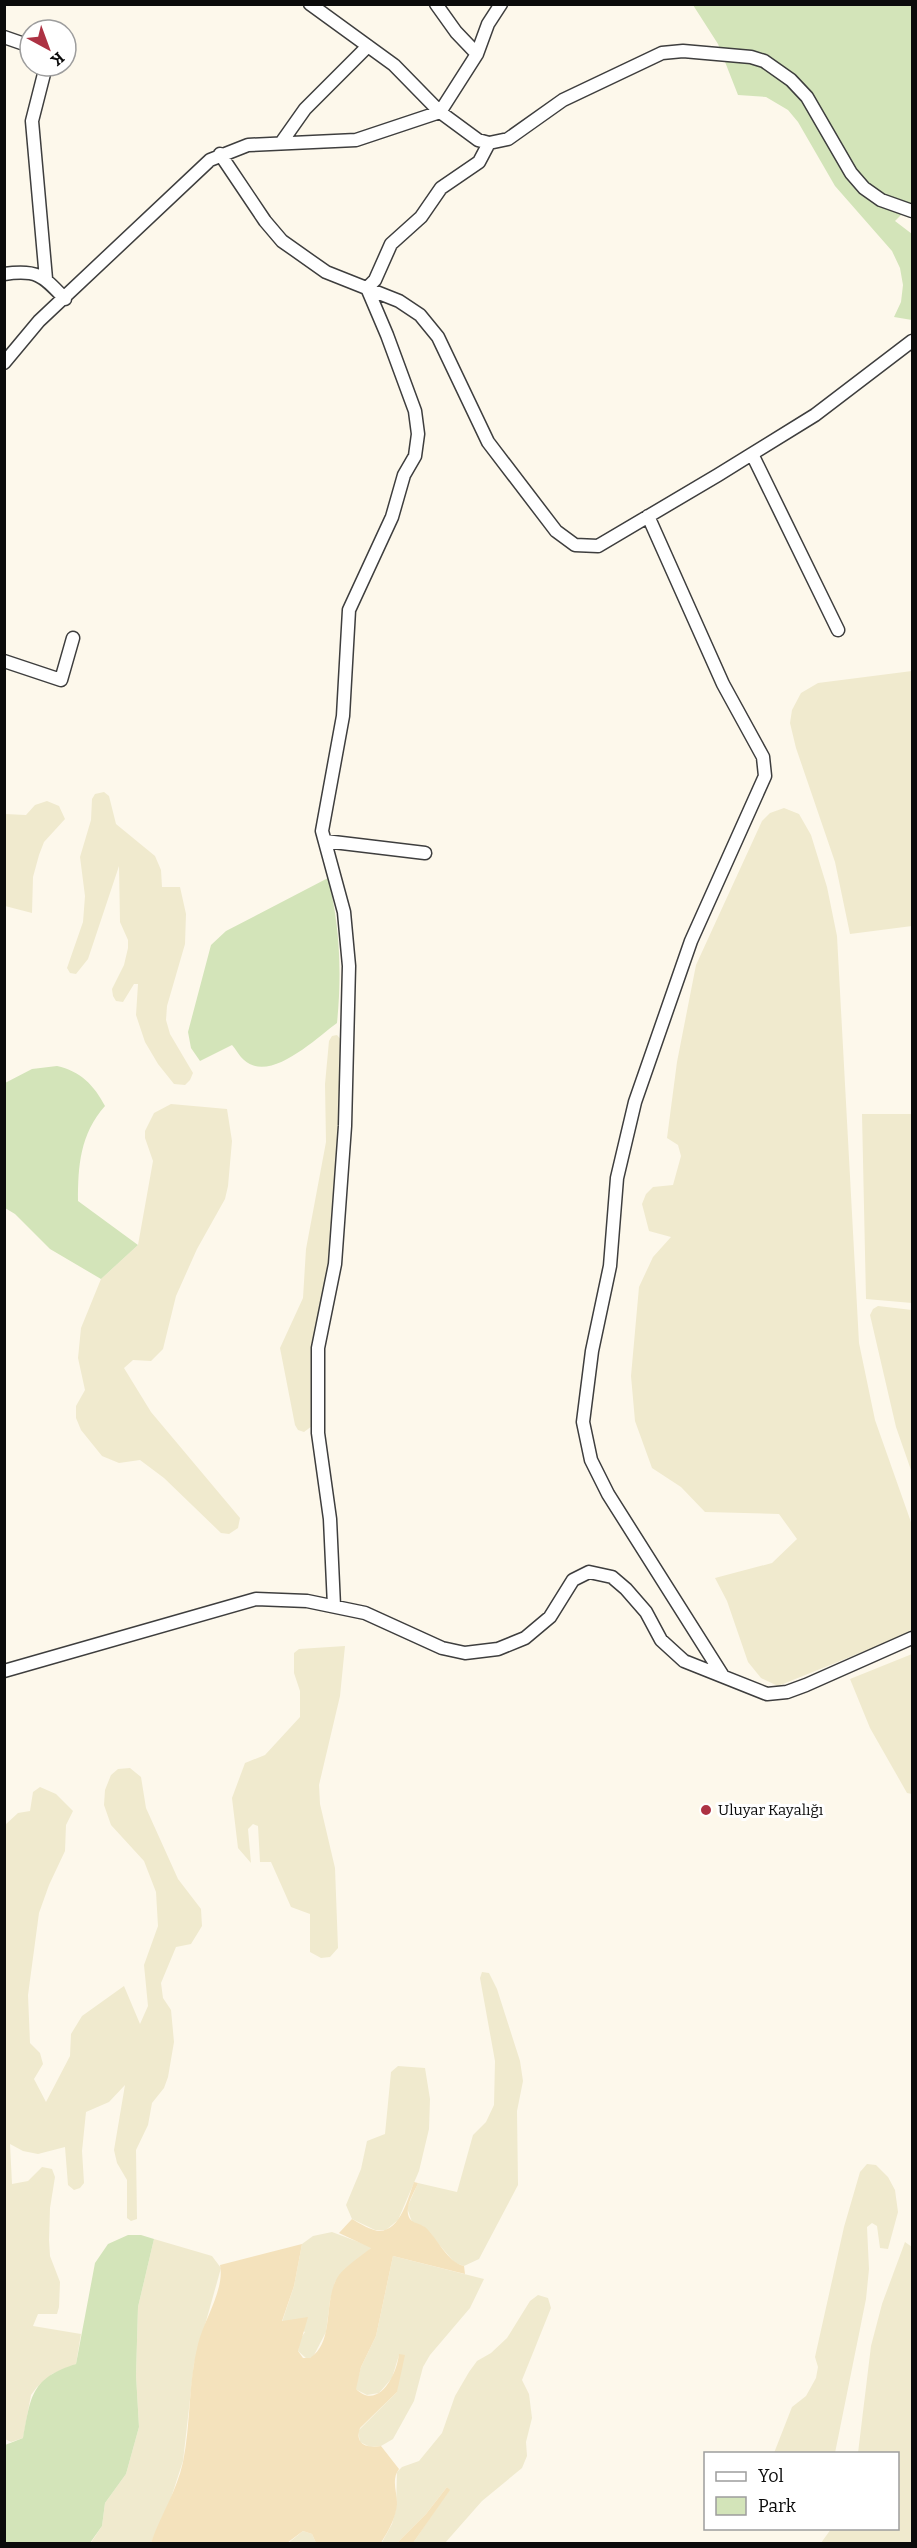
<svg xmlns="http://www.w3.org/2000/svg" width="917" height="2548" font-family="Bitter,serif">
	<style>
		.farmland { fill: #f0eace }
		.green { fill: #d3e4b9 }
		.sand { fill: #f4e2bc }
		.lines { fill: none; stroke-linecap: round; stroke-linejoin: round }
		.minor-casing { stroke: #3e3e3e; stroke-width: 15 }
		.minor { stroke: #fff; stroke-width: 12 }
		.poi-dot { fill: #ad3243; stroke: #fff; stroke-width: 2 }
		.labels { text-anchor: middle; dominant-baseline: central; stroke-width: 6; stroke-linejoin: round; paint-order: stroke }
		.poi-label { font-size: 15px; fill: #0b0b0b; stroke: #fff; text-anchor: start }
	</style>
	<rect width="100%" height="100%" fill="#fdf8eb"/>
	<!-- farmland -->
	<path class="farmland" d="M 912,671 L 912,926 L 850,934 L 835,862 L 796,748 L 790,723 L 792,710 L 801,693 L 818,683 Z
		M 104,792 L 109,796 L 116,824 L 155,856 L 161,870 L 162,887 L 180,887 L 186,914 L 185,944 L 167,1006 L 166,1020 L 170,1034 L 193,1073 L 190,1080 L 185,1085 L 174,1084 L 158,1064 L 145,1042 L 136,1015 L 138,984 L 134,984 L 123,1002 L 116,1001 L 113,996 L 112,989 L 124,965 L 128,948 L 128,940 L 120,922 L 119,866 L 88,959 L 76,974 L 70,973 L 67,968 L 83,922 L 85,896 L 80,857 L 91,820 L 92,799 L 95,794 Z
		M 47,801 L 59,806 L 65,819 L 44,842 L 39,855 L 33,877 L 32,913 L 5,906 L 5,814 L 26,815 L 35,805 Z
		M 784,808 L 799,814 L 811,835 L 827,887 L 837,936 L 859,1343 L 875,1420 L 912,1525 L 912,1632 L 778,1686 L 761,1678 L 748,1662 L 727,1601 L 715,1578 L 772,1563 L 797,1539 L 779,1514 L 705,1512 L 681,1487 L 652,1468 L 635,1421 L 631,1376 L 639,1287 L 653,1257 L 671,1237 L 649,1231 L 642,1204 L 646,1194 L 653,1187 L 673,1185 L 681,1156 L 678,1145 L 667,1138 L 677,1062 L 696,965 L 762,821 L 770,813 Z
		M 337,1035 L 342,1041 L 340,1114 L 328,1263 L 311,1353 L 312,1426 L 304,1432 L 298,1430 L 295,1425 L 280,1348 L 303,1298 L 306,1249 L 326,1142 L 325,1084 L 329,1041 L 332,1036 Z
		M 171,1104 L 227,1109 L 232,1141 L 228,1186 L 225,1199 L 197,1249 L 176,1296 L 163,1349 L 151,1361 L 133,1360 L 124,1368 L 151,1412 L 240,1518 L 238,1528 L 229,1534 L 221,1533 L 164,1478 L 140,1460 L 119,1463 L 102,1456 L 81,1430 L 76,1418 L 76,1406 L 85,1390 L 78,1358 L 81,1328 L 101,1279 L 138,1245 L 153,1161 L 145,1138 L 145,1131 L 154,1113 Z
		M 862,1114 L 912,1114 L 912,1303 L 866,1299 Z
		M 878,1306 L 912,1310 L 912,1473 L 896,1427 L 870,1315 L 873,1309 Z
		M 345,1646 L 340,1696 L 319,1785 L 320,1804 L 335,1868 L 338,1948 L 330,1957 L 321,1958 L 310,1952 L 310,1914 L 291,1907 L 271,1862 L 260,1862 L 258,1826 L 253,1824 L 248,1829 L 251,1863 L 238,1848 L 232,1798 L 245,1763 L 265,1755 L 300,1717 L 300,1691 L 294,1673 L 294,1653 L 299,1649 Z
		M 912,1654 L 912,1794 L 907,1793 L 870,1728 L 850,1679 Z
		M 130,1768 L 141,1777 L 146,1808 L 178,1879 L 201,1909 L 202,1926 L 191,1944 L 176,1947 L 161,1983 L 163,1998 L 171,2010 L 174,2042 L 168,2077 L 164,2088 L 152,2103 L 148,2125 L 136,2150 L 137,2219 L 131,2221 L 127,2218 L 127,2180 L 117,2163 L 114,2150 L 125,2085 L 109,2102 L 86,2112 L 82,2151 L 84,2183 L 80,2188 L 74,2190 L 68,2185 L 65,2147 L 38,2154 L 23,2151 L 10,2144 L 12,2184 L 28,2181 L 42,2167 L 52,2169 L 55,2177 L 50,2208 L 49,2240 L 50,2256 L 60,2282 L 59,2307 L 57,2314 L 38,2314 L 33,2326 L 81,2334 L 76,2364 L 52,2374 L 37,2387 L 31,2395 L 23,2438 L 11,2442 L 5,2439 L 5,1825 L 18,1813 L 30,1811 L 33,1792 L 40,1787 L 56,1794 L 73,1811 L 66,1825 L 65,1851 L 49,1885 L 39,1913 L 28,1995 L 30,2043 L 40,2053 L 43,2064 L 34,2079 L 46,2102 L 70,2056 L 71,2034 L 82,2016 L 124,1986 L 140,2024 L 148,2006 L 144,1965 L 158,1926 L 156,1892 L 144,1861 L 111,1825 L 104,1805 L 105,1790 L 111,1775 L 118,1769 Z
		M 482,1972 L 489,1973 L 497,1989 L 520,2061 L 523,2081 L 517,2111 L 518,2185 L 479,2259 L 464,2266 L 455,2263 L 423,2226 L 412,2222 L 407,2208 L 418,2183 L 457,2192 L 473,2135 L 486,2122 L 494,2105 L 495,2061 L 480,1978 Z
		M 398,2066 L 425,2068 L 430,2099 L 429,2129 L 419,2171 L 398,2220 L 386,2230 L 375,2230 L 352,2219 L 346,2205 L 361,2169 L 367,2141 L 385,2134 L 391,2072 Z
		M 867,2164 L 876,2165 L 888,2177 L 895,2190 L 898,2212 L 888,2249 L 880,2248 L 877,2226 L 872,2223 L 867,2227 L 869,2269 L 866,2299 L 835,2453 L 774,2453 L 792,2407 L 806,2396 L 816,2378 L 818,2367 L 815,2357 L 844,2227 L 860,2172 Z
		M 332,2232 L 372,2247 L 335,2282 L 330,2301 L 326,2332 L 313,2357 L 307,2359 L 298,2351 L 300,2339 L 305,2332 L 282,2322 L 294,2286 L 302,2244 L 313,2236 Z
		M 154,2239 L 212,2256 L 221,2268 L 194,2364 L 183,2461 L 171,2498 L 151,2543 L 90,2544 L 102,2526 L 105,2503 L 126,2474 L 139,2427 L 136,2375 L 138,2307 Z
		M 905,2242 L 912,2247 L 912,2543 L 821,2543 L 831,2529 L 898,2528 L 898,2454 L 858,2453 L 871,2346 L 882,2304 Z
		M 393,2256 L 484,2279 L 470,2308 L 430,2355 L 423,2367 L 414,2401 L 393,2439 L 381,2446 L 370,2447 L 360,2442 L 358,2431 L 397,2392 L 399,2355 L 392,2378 L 379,2393 L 367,2395 L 355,2389 L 361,2367 L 376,2336 Z
		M 538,2295 L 548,2298 L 551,2308 L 522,2380 L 529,2394 L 532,2418 L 526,2442 L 527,2456 L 522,2468 L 482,2501 L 445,2543 L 413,2543 L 449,2490 L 447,2487 L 426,2514 L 397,2543 L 381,2544 L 392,2524 L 396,2509 L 397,2472 L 402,2467 L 419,2461 L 442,2433 L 455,2396 L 469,2372 L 477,2361 L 491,2353 L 507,2338 L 530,2301 Z
		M 303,2531 L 312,2534 L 316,2543 L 287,2544 Z"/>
	<!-- green -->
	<path class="green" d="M 693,5 L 912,5 L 912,212 L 903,213 L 895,221 L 912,234 L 912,320 L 894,317 L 901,302 L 903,285 L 900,268 L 892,251 L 835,186 L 798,122 L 788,110 L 766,97 L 738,95 L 718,44 Z
		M 328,878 C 340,926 342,973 337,1023 C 316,1038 270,1084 244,1060 C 239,1056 236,1049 232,1045 L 200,1061 L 191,1048 L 188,1032 L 211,945 L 226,931 Z
		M 57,1066 C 80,1071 94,1085 105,1106 C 80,1134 78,1166 78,1201 L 138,1245 L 101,1279 L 50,1249 L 15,1214 L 5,1208 L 5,1083 L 32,1069 Z
		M 128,2235 L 141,2235 L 154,2239 L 138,2307 L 136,2375 L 139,2427 L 126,2474 L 105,2503 L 102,2526 L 90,2543 L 5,2543 L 5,2445 L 23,2438 C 31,2396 31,2378 76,2364 L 95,2263 L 108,2244 Z"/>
	<!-- sand -->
	<path class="sand" d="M 414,2182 L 418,2183 C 415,2191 406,2204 408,2214 C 410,2224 418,2222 425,2227 C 438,2239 447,2262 464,2266 L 465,2274 L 393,2256 L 376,2336 L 361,2367 L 356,2389 C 379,2411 397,2374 399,2354 L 405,2355 L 397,2392 L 360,2428 C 354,2444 367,2449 381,2446 L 399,2469 C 391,2480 397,2491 397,2504 C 396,2517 389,2530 382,2541 L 381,2544 L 316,2543 L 312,2534 L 303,2531 L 287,2543 L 151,2543 C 160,2516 177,2491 183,2462 C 191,2423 188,2383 198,2344 C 204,2320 225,2289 220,2265 L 302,2244 L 294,2286 L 282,2321 L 308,2317 L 298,2351 L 303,2358 L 310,2358 C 336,2341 322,2299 339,2275 C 347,2265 361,2256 371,2248 L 339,2233 L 352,2219 C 359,2223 367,2228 374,2230 C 399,2237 408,2198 414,2182 Z
		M 447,2487 L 450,2490 L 413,2543 L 397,2543 L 426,2514 Z"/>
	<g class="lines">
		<defs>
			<path id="minor" d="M 310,4 L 394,65 L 440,112 L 478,140 L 489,143 L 508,139 L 563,100 L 662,53 L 683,51 L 751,57 L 764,61 L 791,80 L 807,97 L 851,173 L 864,188 L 881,200 L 912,211
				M 436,4 L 456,32 L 477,54
				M 4,37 L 30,46
				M 281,143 L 305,109 L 368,46
				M 220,154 L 265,221 L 282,241 L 326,272 L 399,301 L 420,315 L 438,337 L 488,442 L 556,531 L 575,545 L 598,546 L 718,475 L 815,415 L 912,341
				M 4,274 C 38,269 43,276 65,299
				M 46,279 L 32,121 L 46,66
				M 4,363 L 39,321 L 210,160 L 248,145 L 356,140 L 440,112 L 477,54 L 488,24 L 501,4
				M 752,454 L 838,630
				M 648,516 L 723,684 L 763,757 L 765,776 L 691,941 L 635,1102 L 617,1178 L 610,1266 L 592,1351 L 583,1422 L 591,1460 L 608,1494 L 723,1676
				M 4,661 L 61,680 L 73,638
				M 325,841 L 425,853
				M 334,1606 L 330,1519 L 318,1433 L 318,1348 L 335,1264 L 345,1126 L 349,966 L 344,912 L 322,831 L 343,716 L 349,610 L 392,517 L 404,475 L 415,456 L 418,434 L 415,411 L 387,335 L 367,288 L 375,280 L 391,244 L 421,217 L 441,188 L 479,162 L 489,143
				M 4,1671 L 256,1599 L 307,1601 L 365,1613 L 442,1648 L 465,1653 L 498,1649 L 525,1638 L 550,1617 L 573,1580 L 589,1572 L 612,1577 L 626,1589 L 646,1612 L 661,1640 L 684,1661 L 767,1694 L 787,1692 L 806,1685 L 912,1638"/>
		</defs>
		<!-- minor casing -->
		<use href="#minor" class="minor-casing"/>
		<!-- minor -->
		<use href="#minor" class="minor"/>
	</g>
	<!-- markers -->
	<circle class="poi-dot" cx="706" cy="1810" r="6"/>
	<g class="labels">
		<!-- poi labels -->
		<g class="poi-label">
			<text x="718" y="1810">Uluyar Kayalığı</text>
		</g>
	</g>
	<!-- border -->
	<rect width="917" height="2548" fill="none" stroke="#0b0b0b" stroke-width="12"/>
	<!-- legend -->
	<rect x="704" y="2452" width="195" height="78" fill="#ffffff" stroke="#9d9d9d" stroke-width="1.5"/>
	<rect x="716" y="2472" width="30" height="9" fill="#ffffff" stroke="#9d9d9d" stroke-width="1.5"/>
	<text x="758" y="2482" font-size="18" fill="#0b0b0b">Yol</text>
	<rect x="716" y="2497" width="30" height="18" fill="#d3e4b9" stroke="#9d9d9d" stroke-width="1.5"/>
	<text x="758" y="2512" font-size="18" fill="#0b0b0b">Park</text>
	<!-- north arrow -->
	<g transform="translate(48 48) rotate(139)"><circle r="28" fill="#ffffff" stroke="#9d9d9d" stroke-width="1.5"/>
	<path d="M0-4.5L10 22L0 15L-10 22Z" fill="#ad3243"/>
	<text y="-9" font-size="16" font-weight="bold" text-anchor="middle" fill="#0b0b0b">K</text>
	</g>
</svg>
